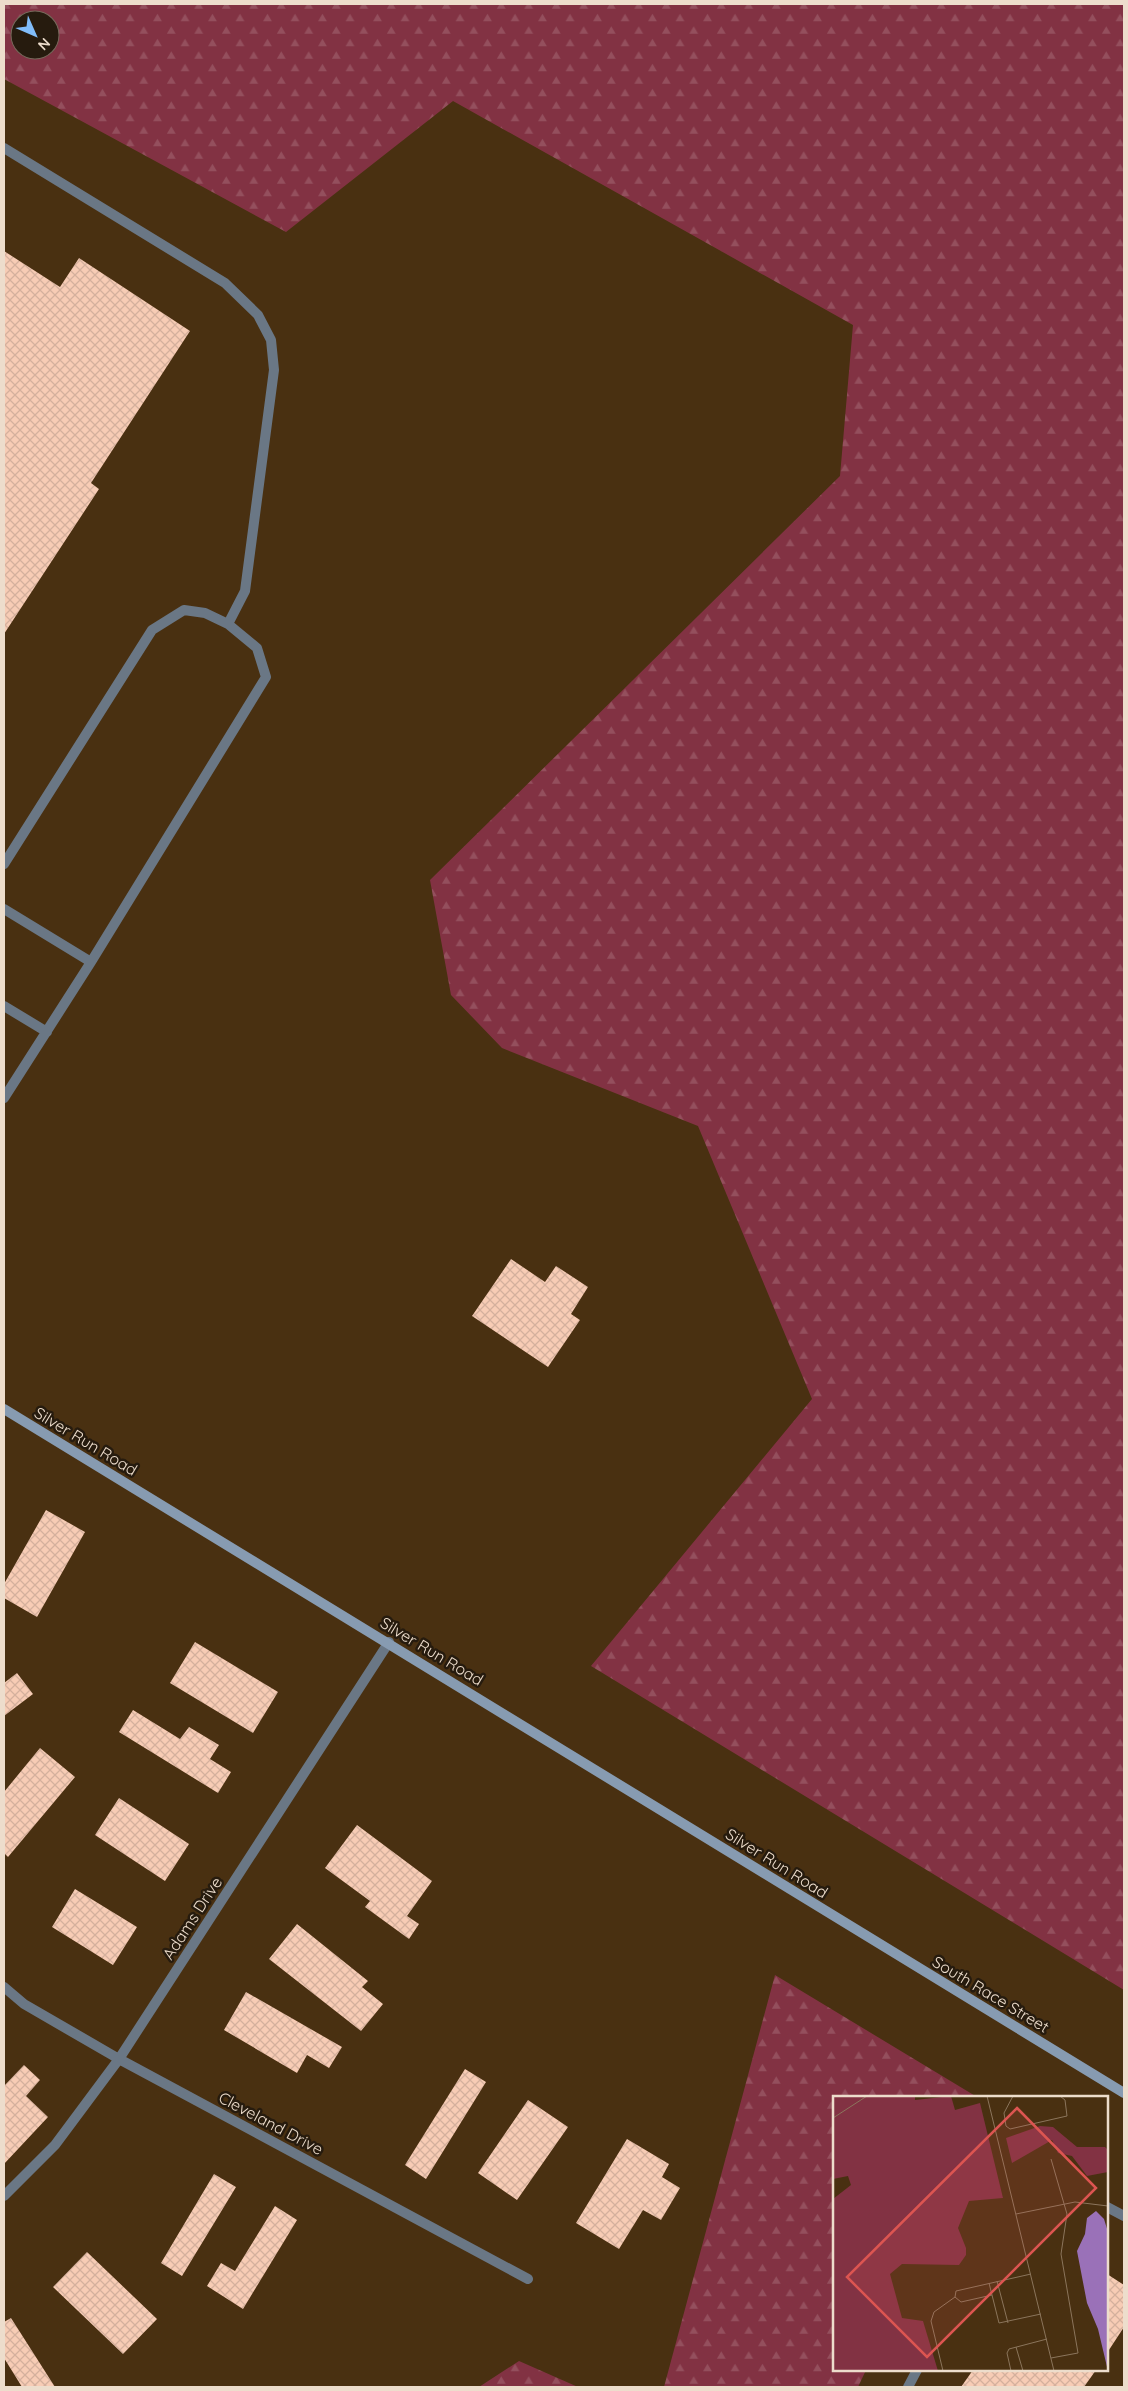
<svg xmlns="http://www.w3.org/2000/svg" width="1128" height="2391" font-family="Quicksand,sans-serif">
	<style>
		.forest { fill: url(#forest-firs); fill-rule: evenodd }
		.building { fill: url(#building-cross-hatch) }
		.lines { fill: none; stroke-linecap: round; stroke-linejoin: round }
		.service { stroke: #6a7785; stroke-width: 10 }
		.minor { stroke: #6a7785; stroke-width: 10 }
		.secondary { stroke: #879bb1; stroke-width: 10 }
		.labels { text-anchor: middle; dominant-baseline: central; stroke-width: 5; stroke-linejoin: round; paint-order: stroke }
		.street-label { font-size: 16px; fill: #edddcc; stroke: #261b0e }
		.inset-road { fill: none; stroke: #8b755c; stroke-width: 1 }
		.view { fill: #dc5551; fill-opacity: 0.15; stroke: #dc5551; stroke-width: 2.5 }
		.inset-edge { fill: none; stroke: #edddcc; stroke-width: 2.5 }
	</style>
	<defs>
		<pattern id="forest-firs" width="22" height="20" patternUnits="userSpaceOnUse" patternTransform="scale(1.25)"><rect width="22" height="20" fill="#823243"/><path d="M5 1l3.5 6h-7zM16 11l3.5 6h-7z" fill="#944f5d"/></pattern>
		<pattern id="building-cross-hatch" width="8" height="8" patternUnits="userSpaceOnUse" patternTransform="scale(1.25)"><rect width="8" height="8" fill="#f7ccb5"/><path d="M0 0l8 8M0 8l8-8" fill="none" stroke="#d4b09d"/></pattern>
	</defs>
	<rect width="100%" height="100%" fill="#493011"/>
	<!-- forest -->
	<path class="forest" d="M 4,4 L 1124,4 L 1124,1990 L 591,1666 L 812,1399 L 698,1126 L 502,1048 L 451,995 L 430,880 L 840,476 L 853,325 L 453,101 L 286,232 L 4,79 ZM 20,20 L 50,20 L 50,50 L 20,50 Z
		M 775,1975 L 977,2097 L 834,2097 L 834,2370 L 866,2370 L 858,2387 L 664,2387 Z
		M 519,2361 L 578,2387 L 479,2387 Z"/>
	<!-- building -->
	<path class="building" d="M 4,251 L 60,287 L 79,258 L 190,331 L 91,483 L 99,489 L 4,634 Z
		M 511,1259 L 545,1282 L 556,1266 L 588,1287 L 571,1314 L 580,1320 L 548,1367 L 472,1316 Z
		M 46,1510 L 85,1532 L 37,1617 L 4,1598 L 4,1584 Z
		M 195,1642 L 278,1692 L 253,1733 L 170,1683 Z
		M 17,1673 L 33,1694 L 4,1716 L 4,1683 Z
		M 133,1710 L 180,1739 L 189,1727 L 219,1745 L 210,1759 L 231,1772 L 218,1793 L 119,1732 Z
		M 40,1748 L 75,1777 L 8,1857 L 4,1853 L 4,1792 Z
		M 119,1798 L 189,1844 L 165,1881 L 95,1835 Z
		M 357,1825 L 432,1881 L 407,1916 L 419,1924 L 409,1939 L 365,1907 L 370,1901 L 325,1868 Z
		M 75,1889 L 137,1927 L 113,1965 L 52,1927 Z
		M 297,1924 L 368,1981 L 362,1987 L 383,2004 L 361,2031 L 269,1959 Z
		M 246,1992 L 342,2047 L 329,2068 L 307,2055 L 297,2073 L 224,2030 Z
		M 24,2065 L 40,2080 L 26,2096 L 48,2117 L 4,2164 L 4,2086 Z
		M 465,2069 L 486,2082 L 426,2179 L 405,2165 Z
		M 528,2100 L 568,2127 L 517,2200 L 478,2173 Z
		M 627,2139 L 669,2164 L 662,2177 L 680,2188 L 661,2220 L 643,2210 L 619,2249 L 576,2223 Z
		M 214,2174 L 236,2187 L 182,2276 L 161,2263 Z
		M 275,2206 L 297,2220 L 243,2309 L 207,2286 L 221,2263 L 235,2271 Z
		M 87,2252 L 157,2319 L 123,2354 L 53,2287 Z
		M 1107,2274 L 1124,2285 L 1124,2327 L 1107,2353 Z
		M 11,2318 L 55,2387 L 22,2387 L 4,2358 L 4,2322 Z
		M 973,2370 L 1096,2370 L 1084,2387 L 961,2387 Z"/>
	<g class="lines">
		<!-- service -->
		<path class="service" d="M 4,148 L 225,283 L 258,315 L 271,340 L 274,370 L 245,591 L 228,624
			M 4,864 L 152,630 L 184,610 L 205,613 L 228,624 L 257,648 L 266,677 L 91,962 L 4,1098
			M 4,909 L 91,962
			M 4,1006 L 47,1032
			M 1107,2207 L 1124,2216
			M 908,2387 L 917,2370"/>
		<!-- minor -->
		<path class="minor" d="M 4,1987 L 24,2004 L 119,2059 L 528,2279
			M 4,2196 L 55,2145 L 119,2059 L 389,1642"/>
		<!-- secondary -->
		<path class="secondary" d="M 4,1409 L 1124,2093"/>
	</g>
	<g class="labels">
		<!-- street labels -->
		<g class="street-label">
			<text transform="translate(86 1441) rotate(31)">Silver Run Road</text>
			<text transform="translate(432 1651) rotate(31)">Silver Run Road</text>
			<text transform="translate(777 1863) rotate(32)">Silver Run Road</text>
			<text transform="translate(192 1918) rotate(-57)">Adams Drive</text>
			<text transform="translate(991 1994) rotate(31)">South Race Street</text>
			<text transform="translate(271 2123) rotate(28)">Cleveland Drive</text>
		</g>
	</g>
	<!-- overview -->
	<g transform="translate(833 2096)">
		<rect width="275" height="275" fill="#493011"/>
		<path d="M 0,0 L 82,0 L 82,4 L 118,0 L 122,14 L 147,7 L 170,102 L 136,105 L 125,132 L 133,152 L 133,159 L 126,169 L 69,168 L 57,178 L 69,222 L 90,225 L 105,275 L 0,275 L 0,103 L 18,89 L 15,80 L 0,83 ZM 207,30 L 220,31 L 244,51 L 272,51 L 275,54 L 275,76 L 254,80 L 239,60 L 225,57 L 219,44 L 179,67 L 173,42 Z" fill="#823243"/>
		<path d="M 263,115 L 271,123 L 275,136 L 275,275 L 265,233 L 254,207 L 244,155 L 252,138 L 254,122 Z" fill="#9a71b8"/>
		<path class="inset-road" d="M 154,0 L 221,275M 180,0 L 171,17 L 173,30 L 177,33 L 234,20 L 232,4 L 227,0M 0,22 L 34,0M 218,63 L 234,118 L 228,158 L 245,257 L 218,262M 183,118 L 242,106 L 275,110M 164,185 L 175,227M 156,187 L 166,227 L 208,218M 122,201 L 128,206 L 159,199M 183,251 L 190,275M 110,275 L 98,225 L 101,216 L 122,201 L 123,195 L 198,178M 178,275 L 174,257 L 176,253 L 214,243"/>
		<path class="view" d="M 184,12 L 263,92 L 94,261 L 14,181 Z"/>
		<rect width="275" height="275" class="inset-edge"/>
	</g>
	<!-- border -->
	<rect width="1128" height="2391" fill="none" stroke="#edddcc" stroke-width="10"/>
	<!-- north arrow -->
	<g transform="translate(35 35) rotate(135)"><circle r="24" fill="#261b0e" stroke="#76695a"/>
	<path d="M0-4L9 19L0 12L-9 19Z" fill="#81bdfa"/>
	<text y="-8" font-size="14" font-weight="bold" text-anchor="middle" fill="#edddcc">N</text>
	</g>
</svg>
